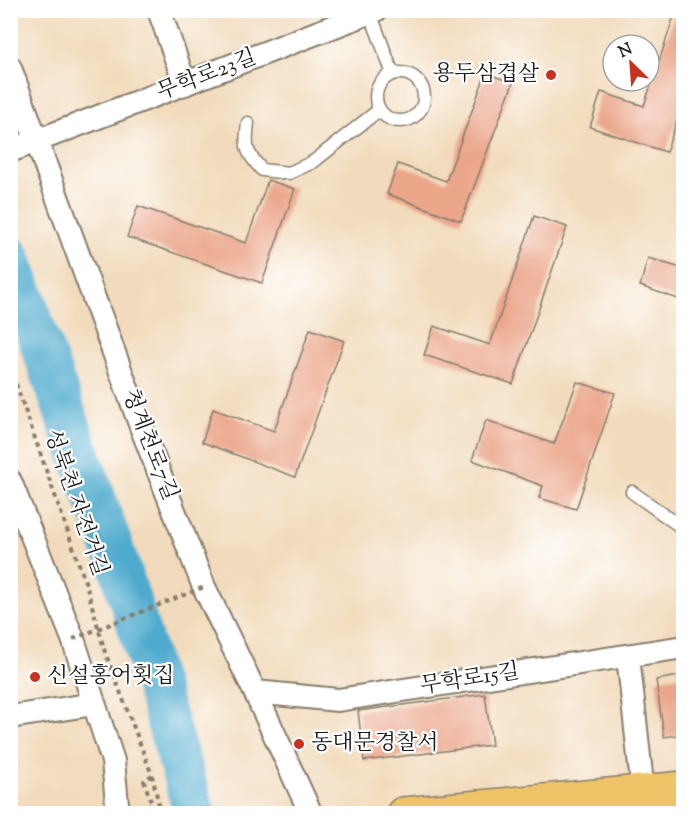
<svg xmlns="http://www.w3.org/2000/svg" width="694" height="824" font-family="'Sorts Mill Goudy','Noto Serif KR',serif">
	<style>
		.green { fill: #84dca0; stroke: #507c5e; stroke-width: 1.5 }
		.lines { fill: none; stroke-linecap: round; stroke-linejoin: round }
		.river { stroke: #50abce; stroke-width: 42 }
		.building { fill: #eba68a }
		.lane-casing { stroke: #877c6c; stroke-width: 15 }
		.street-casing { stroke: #877c6c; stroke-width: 26 }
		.primary-casing { stroke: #877c6c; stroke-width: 36 }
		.path { stroke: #877c6c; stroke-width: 4; stroke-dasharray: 4.5 4.5; stroke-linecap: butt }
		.lane { stroke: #fff; stroke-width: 12 }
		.street { stroke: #fff; stroke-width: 22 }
		.primary { stroke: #efc469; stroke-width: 33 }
		.path-bridge { stroke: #877c6c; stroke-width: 4; stroke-dasharray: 4.5 4.5; stroke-linecap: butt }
		.poi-dot { fill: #c8321e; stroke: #fff; stroke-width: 2 }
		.labels { text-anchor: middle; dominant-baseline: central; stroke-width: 4.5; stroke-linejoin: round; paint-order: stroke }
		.poi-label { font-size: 22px; fill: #1c1c1c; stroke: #fff; text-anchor: start }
		.street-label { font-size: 22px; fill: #1c1c1c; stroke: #fff }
	</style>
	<rect width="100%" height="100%" fill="#fff"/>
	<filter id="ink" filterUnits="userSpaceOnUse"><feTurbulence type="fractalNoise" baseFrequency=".0167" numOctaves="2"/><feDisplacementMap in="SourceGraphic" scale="12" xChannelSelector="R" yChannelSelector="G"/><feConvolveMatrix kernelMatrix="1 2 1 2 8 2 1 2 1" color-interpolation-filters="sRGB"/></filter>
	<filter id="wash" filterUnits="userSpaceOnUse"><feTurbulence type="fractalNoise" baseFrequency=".008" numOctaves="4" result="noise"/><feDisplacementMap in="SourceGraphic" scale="24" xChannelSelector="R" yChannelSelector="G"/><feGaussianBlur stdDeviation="1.35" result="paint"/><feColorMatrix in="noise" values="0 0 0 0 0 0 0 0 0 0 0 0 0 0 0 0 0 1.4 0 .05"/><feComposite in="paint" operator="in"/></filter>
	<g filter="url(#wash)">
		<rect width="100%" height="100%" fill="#f2dbbc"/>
		<!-- green -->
		<path class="green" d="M 683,805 L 683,813 L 623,814 L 619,811 Z"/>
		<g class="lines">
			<!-- river -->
			<path class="river" d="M 10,257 L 122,574 L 195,814"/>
		</g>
		<g id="blocks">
			<!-- building -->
			<path class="building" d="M 676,10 L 684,10 L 684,101 L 666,152 L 590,127 L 601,92 L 644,106 Z
				M 486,73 L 513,83 L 461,221 L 387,194 L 398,164 L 446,181 Z
				M 268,180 L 295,189 L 262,283 L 127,237 L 138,206 L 246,243 Z
				M 534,216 L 567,227 L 513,384 L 424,355 L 434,326 L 490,345 Z
				M 648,258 L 684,269 L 684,301 L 640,286 Z
				M 310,329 L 344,341 L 295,477 L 202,442 L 213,409 L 274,431 Z
				M 577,382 L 615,393 L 576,509 L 539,498 L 543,486 L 472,460 L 486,420 L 554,444 Z
				M 684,675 L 684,734 L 664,737 L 656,680 Z
				M 485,694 L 492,745 L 364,761 L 358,711 Z"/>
		</g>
	</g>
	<g filter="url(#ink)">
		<use href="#blocks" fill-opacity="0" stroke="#877c6c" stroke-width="1.5"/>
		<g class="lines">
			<defs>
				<path id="lane" d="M 369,10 L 393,74
					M376 97a24 24 0 1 1 48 0a24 24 0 1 1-48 0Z
					M 248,123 C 245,148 245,151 262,170 L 289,173 L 313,162 L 379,110
					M 632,492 L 684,529"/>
				<path id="street" d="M 159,10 L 185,84
					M 10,68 L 140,424 L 204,587 L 255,692 L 311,814
					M 10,151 L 376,10
					M 10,481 L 73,639 L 113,761 L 118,814
					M 628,656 L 643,793
					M 255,692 L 338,700 L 684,647
					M 10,717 L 94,704"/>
				<path id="primary" d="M 403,814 L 684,788"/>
			</defs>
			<!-- lane casing -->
			<use href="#lane" class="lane-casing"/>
			<!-- street casing -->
			<use href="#street" class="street-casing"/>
			<!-- primary casing -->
			<use href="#primary" class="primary-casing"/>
			<!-- path -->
			<path class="path" d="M 10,367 L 86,584 L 105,652 L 152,775 L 144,781 L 154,810 L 140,813
				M 152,775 L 161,814"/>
			<!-- lane -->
			<use href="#lane" class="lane"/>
			<!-- street -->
			<use href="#street" class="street"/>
			<!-- primary -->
			<use href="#primary" class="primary"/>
			<!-- path-bridge -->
			<path class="path-bridge" d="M 73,639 L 204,587"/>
		</g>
	</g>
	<!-- markers -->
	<g class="poi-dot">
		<circle cx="551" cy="75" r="6"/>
		<circle cx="35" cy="677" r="6"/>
		<circle cx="299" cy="744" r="6"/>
	</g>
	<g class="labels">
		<!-- poi labels -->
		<g class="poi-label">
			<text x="539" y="75" text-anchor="end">용두삼겹살</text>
			<text x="47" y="677">신설홍어횟집</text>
			<text x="311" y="744">동대문경찰서</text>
		</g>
		<!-- street labels -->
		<g class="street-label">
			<text transform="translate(207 76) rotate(-21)">무학로23길</text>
			<text transform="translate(149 445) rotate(69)">청계천로7길</text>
			<text transform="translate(75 503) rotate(71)">성북천 자전거길</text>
			<text transform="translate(470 680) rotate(-9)">무학로15길</text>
		</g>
	</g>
	<!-- margin -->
	<rect width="694" height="824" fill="none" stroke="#fff" stroke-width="36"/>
	<!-- north arrow -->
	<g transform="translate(631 63) rotate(335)"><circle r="28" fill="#ffffff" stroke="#a4a4a4" stroke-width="1.5"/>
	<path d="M0-4.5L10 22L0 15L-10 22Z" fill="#c8321e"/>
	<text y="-9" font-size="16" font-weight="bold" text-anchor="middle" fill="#1c1c1c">N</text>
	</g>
</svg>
